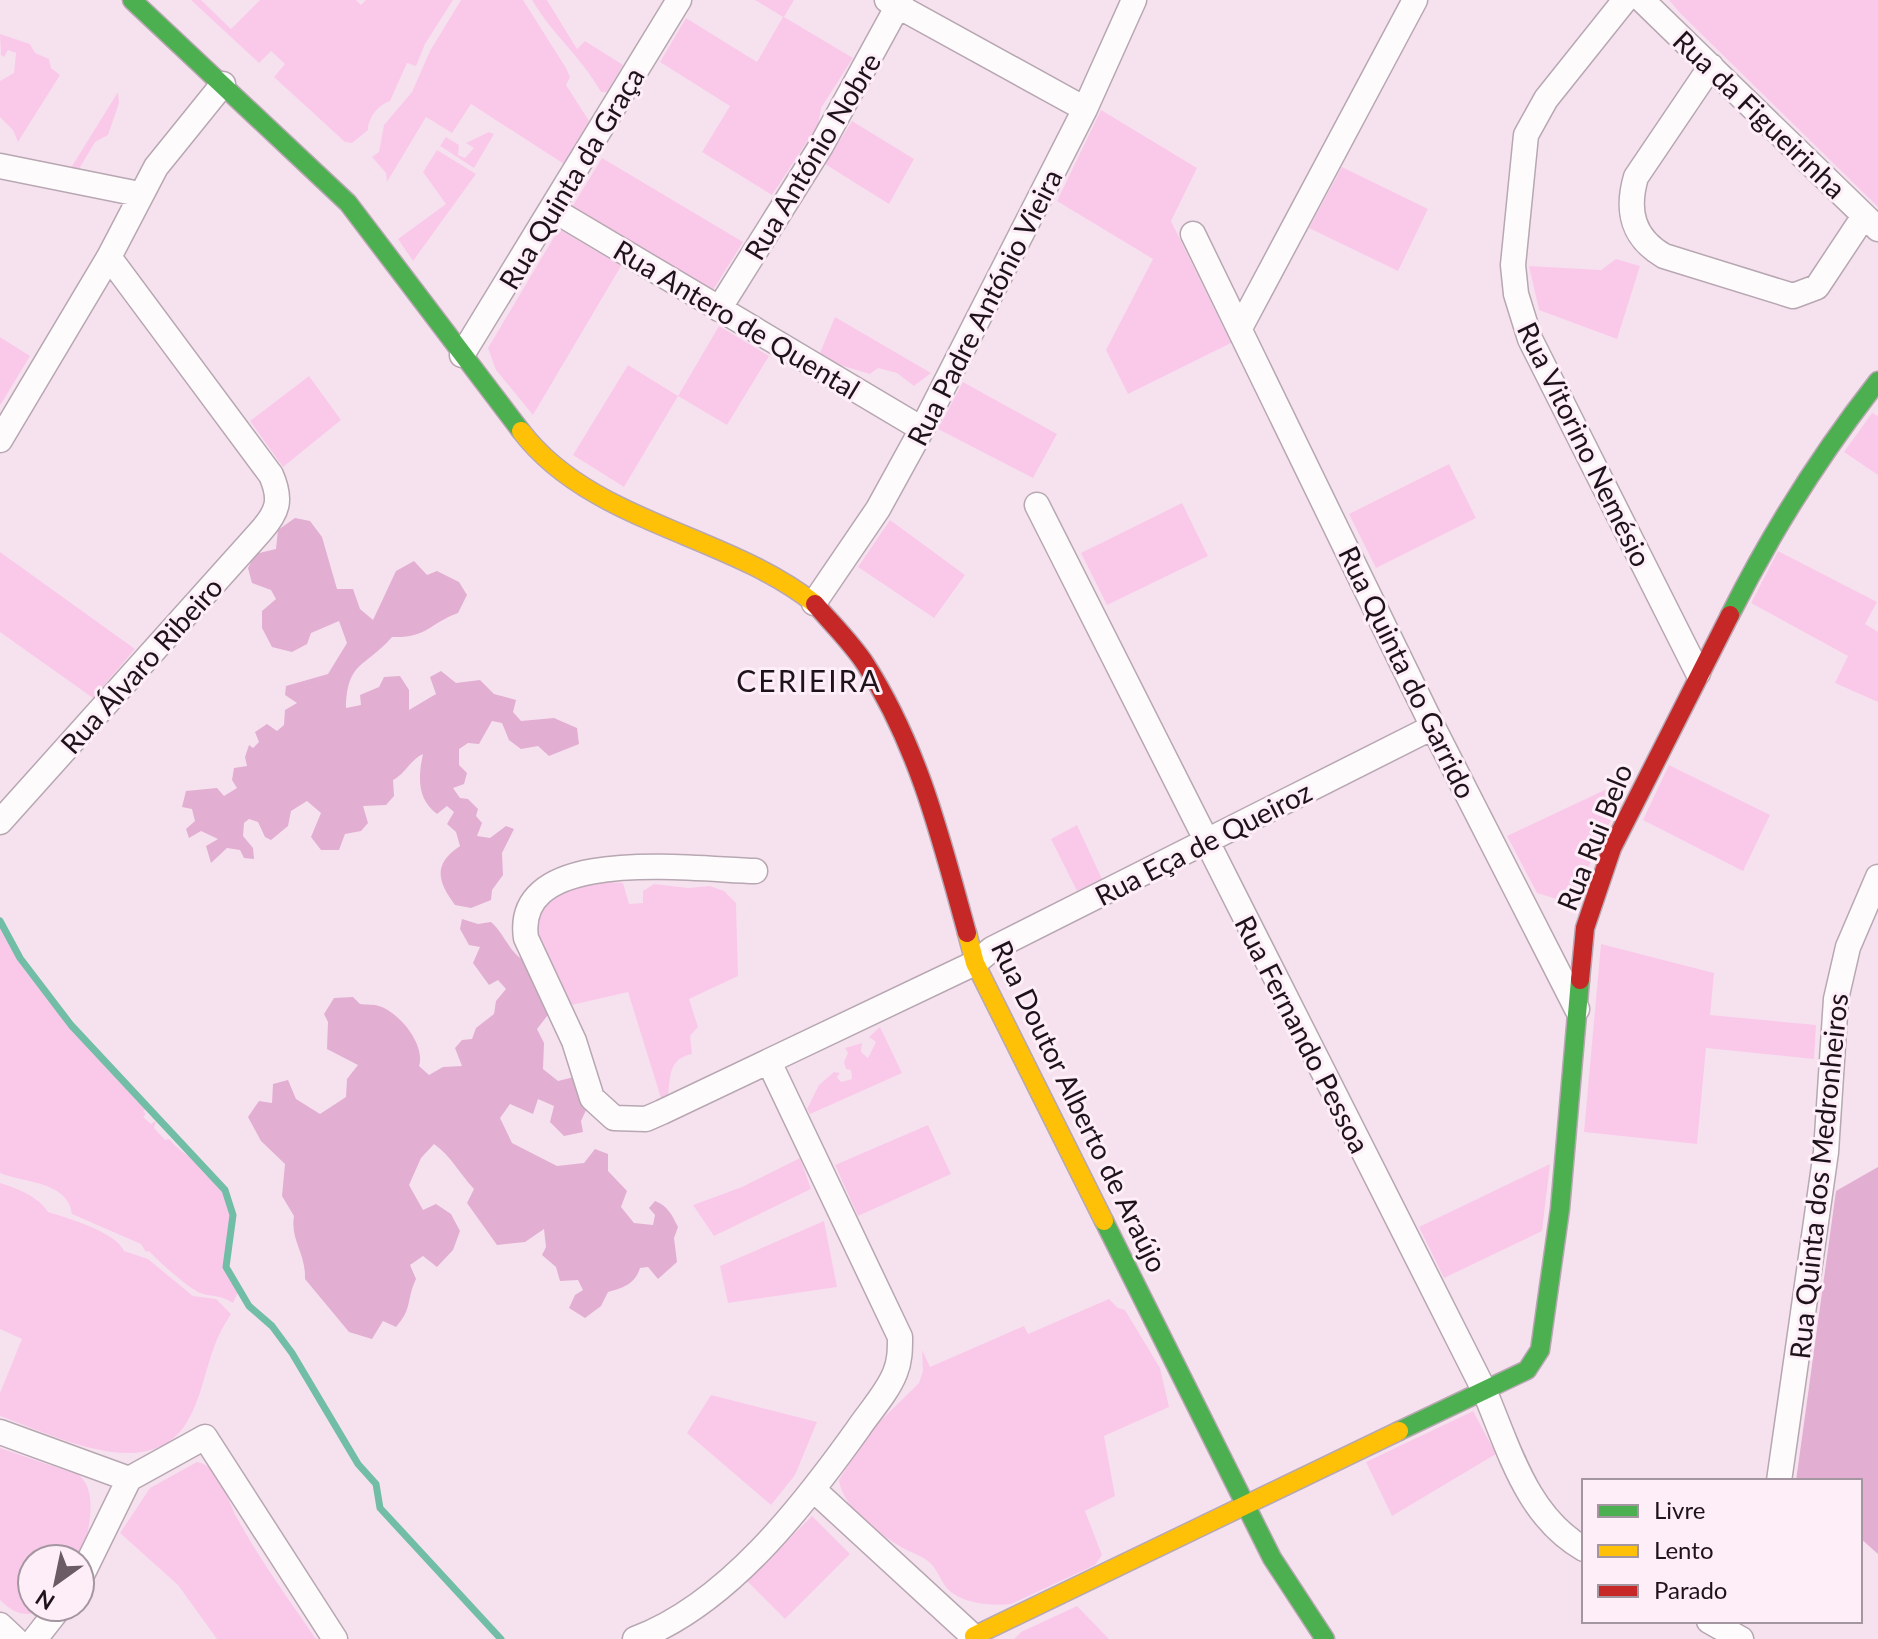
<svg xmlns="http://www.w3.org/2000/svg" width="1878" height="1639" font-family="Lato,sans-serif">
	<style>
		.green { fill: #fac9ea }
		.forest { fill: #e2aed2 }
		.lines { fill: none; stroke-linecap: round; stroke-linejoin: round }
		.stream { stroke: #72bda6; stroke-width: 7 }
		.street-casing { stroke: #b7a7b1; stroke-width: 27 }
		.fast-casing { stroke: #b7a7b1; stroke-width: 21 }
		.slow-casing { stroke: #b7a7b1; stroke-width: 21 }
		.jam-casing { stroke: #b7a7b1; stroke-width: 21 }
		.street { stroke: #fefbfd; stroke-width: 24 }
		.fast { stroke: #4caf50; stroke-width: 18 }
		.slow { stroke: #ffc107; stroke-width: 18 }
		.jam { stroke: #c62828; stroke-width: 18 }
		.labels { text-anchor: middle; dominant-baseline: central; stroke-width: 6; stroke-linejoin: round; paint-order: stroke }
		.street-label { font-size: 28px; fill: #1f131b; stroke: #fdeef8 }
		.neighbourhood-label { font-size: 30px; letter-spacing: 2px; fill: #1f131b; stroke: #fdeef8 }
	</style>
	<rect width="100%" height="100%" fill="#f6e2ef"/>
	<!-- green -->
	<path class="green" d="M 191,0 L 201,0 L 231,29 L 260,0 L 356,0 L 361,5 L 366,0 L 453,0 L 425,44 L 416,66 L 407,63 L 390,101 C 378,105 368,118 368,130 L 352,143 L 345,142 L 274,77 L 285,64 L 271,51 L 259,63 Z
		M 461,0 L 523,0 L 566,68 L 570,77 L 566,85 L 589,121 L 564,164 L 471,104 L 452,133 L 426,117 L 387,182 L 386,173 L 372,157 L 379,152 L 384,125 L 412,92 L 430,51 Z
		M 532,0 L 547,0 L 577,49 L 585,41 L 623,65 L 607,92 L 601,92 C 582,58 552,34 532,0 Z
		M 755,0 L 794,0 L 784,17 L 853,58 L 821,108 L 818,125 L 772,195 L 702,152 L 730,106 L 660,62 L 686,18 L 757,62 L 783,17 Z
		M 1669,0 L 1878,0 L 1878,207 L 1680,13 Z
		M 0,34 L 30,44 L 35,53 L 49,59 L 51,68 L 60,75 L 18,142 L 13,130 L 0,117 L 0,81 L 14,73 L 16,53 L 8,50 L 4,57 L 1,55 Z
		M 118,92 L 119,103 L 108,135 L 95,142 L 79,169 L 69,171 Z
		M 1101,110 L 1197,168 L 1171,221 L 1231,343 L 1128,394 L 1106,350 L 1153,259 L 1057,201 Z
		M 852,121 L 914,159 L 889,204 L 825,164 Z
		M 489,132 L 494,134 L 474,168 L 440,146 L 446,137 L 459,145 L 458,155 L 465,158 L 474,148 L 466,143 Z
		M 437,150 L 476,174 L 413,261 L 398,239 L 446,204 L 423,172 Z
		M 602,158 L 743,242 L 713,290 L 572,207 Z
		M 1342,167 L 1428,209 L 1398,271 L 1309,228 Z
		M 562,231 L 621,266 L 533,415 L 496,370 L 488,348 L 557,232 Z
		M 1616,259 L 1640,266 L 1617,339 L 1539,310 L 1529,266 L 1601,270 Z
		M 835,317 L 931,373 L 914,386 L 897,373 L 878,368 L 870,374 L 840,365 L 820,353 Z
		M 719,326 L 769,356 L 727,425 L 678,396 L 624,487 L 573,455 L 628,365 L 678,396 Z
		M 0,337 L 30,356 L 1,404 L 0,404 Z
		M 309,376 L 341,420 L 283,467 L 250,421 Z
		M 963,382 L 1057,434 L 1033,478 L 938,429 Z
		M 1872,413 L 1878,416 L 1878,475 L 1844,452 Z
		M 1449,464 L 1476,518 L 1376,568 L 1349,514 Z
		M 1182,503 L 1208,556 L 1107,605 L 1081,553 Z
		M 890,520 L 965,575 L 934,618 L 858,567 Z
		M 1778,551 L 1877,602 L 1865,624 L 1878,632 L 1878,702 L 1835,683 L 1848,656 L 1751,603 Z
		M 0,552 L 135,649 L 93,698 L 0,632 Z
		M 1669,765 L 1770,815 L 1743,871 L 1643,820 Z
		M 1609,788 L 1618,806 L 1577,890 L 1560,900 L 1537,893 L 1507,836 Z
		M 1077,825 L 1102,879 L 1077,891 L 1051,839 Z
		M 600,881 L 623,883 L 629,904 L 643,903 L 643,891 L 654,884 L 688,888 L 710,886 L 724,891 L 736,903 L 738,976 L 689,999 L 698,1027 L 690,1036 L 692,1054 C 668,1059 671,1076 668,1095 L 661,1098 L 628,992 L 567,1006 L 536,928 L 537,913 L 552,892 Z
		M 0,921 C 37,991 95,1050 148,1109 L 143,1111 L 146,1114 L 143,1117 L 151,1124 L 156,1121 L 154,1128 L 165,1140 L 169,1139 C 185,1158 211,1167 224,1189 C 243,1221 221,1245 227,1268 C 228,1276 235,1284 239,1290 L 233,1303 C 221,1295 215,1297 203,1294 C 191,1291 157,1260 149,1251 L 146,1252 L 141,1244 L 72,1214 C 68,1181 24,1183 0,1173 Z
		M 1601,944 L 1714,973 L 1710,1015 L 1816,1025 L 1814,1059 L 1706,1048 L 1697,1144 L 1584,1132 Z
		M 880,1027 L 902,1073 L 810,1114 L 807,1109 L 819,1085 L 834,1072 L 840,1073 L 837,1077 L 841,1082 L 852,1079 L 851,1070 L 846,1069 L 844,1062 L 848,1053 L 845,1048 L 862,1043 L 861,1052 L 868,1058 L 876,1042 L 869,1037 Z
		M 928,1125 L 951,1174 L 858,1216 L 835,1165 Z
		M 800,1158 L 811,1189 L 714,1236 L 693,1205 L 742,1187 Z
		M 1550,1164 L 1542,1231 L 1444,1278 L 1419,1227 Z
		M 0,1183 C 17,1188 39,1197 48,1212 C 68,1218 116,1232 124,1251 L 148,1259 L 193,1296 L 216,1299 L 231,1314 C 227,1321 222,1328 219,1335 C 206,1363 203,1396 187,1422 C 148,1486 52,1434 0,1416 L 0,1393 L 22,1339 L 0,1329 Z
		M 824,1221 L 837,1287 L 728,1303 L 720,1266 Z
		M 1109,1299 L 1118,1308 L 1125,1310 L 1160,1368 L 1169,1407 L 1104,1436 L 1115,1496 L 1085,1511 L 1102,1555 L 1095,1565 L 1011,1604 C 992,1606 966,1604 951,1592 C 941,1584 938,1569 929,1562 C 921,1555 909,1552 901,1547 C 879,1534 842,1507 839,1480 L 869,1432 L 919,1383 L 923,1371 L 922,1350 L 930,1367 L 1024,1326 L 1028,1334 Z
		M 711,1395 L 817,1422 L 795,1475 L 771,1505 L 687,1433 Z
		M 1473,1411 L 1496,1454 L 1392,1516 L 1366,1462 Z
		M 0,1448 L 79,1475 C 99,1493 88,1528 84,1552 L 80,1559 L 32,1559 L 32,1607 L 46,1607 C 27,1619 16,1615 0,1600 Z
		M 197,1462 C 218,1465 227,1497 235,1514 C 258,1558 288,1598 316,1639 L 217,1639 L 178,1585 L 120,1533 L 150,1488 Z
		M 812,1516 L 850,1554 L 785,1619 L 747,1581 Z
		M 1077,1606 L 1109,1639 L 1014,1639 L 1021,1632 Z"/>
	<!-- forest -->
	<path class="forest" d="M 295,518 L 310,521 L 322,537 L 337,589 L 353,589 L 360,609 L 373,620 L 396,571 L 414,561 L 427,575 L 437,571 L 459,582 L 467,595 L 458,613 C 428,624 428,638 392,637 C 365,668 347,661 346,708 L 361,705 L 360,695 L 379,687 L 384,677 L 400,676 L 409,690 L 409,710 L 436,694 L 430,677 L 441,671 L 456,683 L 480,680 L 494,694 L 516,700 L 513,712 L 521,721 L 554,718 L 577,728 L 579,744 L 549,756 L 538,746 L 521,749 L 509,740 L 502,723 L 492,721 L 479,744 L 468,743 L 459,749 L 459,765 L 467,773 L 464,784 L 453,788 L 460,798 L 468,799 L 478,809 L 476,816 L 482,823 L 477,836 L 490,838 L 506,826 L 514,829 L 502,853 L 503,875 L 492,890 L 491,900 L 471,908 L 455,905 C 437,881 433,864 460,846 L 456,832 L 447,824 L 454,812 L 447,806 L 437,814 C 417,799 418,777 423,754 C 410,760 406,773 393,780 L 394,796 L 386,805 L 363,806 L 368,823 L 361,831 L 345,834 L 339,850 L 321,850 L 311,837 L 321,813 L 307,801 L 291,811 L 288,826 L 271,840 L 265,837 L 258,822 L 249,819 L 244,823 L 243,836 L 253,848 L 254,859 L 244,858 L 240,850 L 227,848 L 211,863 L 206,846 L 218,839 L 201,831 L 189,838 L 186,829 L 195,821 L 192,809 L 182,807 L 186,791 L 217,788 L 224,796 L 237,788 L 232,780 L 234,768 L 247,766 L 245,757 L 249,745 L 253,748 L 259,742 L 255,732 L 267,724 L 277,731 L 284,725 L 285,710 L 297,703 L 285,695 L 286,686 L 328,674 L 347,643 L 339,621 L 311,633 L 307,644 L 292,652 L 272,647 L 262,628 L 262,611 L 276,599 L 271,590 L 252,583 L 248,568 L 255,554 L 276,549 L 278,530 Z
		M 462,919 L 478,924 L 491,922 C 506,935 510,956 528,962 L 551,1011 L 537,1029 L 544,1043 L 543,1069 L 558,1081 L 574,1077 L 587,1108 L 581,1121 L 583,1132 L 564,1136 L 550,1122 L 554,1106 L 538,1099 L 533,1114 L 510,1104 L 500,1118 L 512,1143 L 557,1166 L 584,1163 L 595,1149 L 608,1154 L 608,1171 L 627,1191 L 621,1207 L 634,1223 L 653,1225 L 655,1215 L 649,1208 L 655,1201 C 668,1206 672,1215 678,1227 L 674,1238 L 677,1262 L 658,1279 L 648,1267 L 640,1268 C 635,1284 623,1288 608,1292 L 601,1306 L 585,1318 L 569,1308 L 575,1295 L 583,1290 L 578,1280 L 560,1281 L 556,1267 L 542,1255 L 546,1247 L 544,1229 L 525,1242 L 497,1245 L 467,1203 L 474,1189 C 459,1173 452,1157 434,1144 L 421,1158 L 409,1185 L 423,1210 L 436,1204 L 451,1214 L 460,1231 L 453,1250 L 437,1267 L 423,1256 L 410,1265 L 416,1279 C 406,1300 413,1308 396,1327 L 383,1321 L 372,1339 L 349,1332 L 305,1279 C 306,1253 290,1240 294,1216 L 282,1196 L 285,1164 L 261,1141 L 248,1117 L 259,1101 L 272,1103 L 273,1084 L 288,1080 L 296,1099 L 320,1114 L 346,1097 L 347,1079 L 358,1065 L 327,1049 L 328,1022 L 324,1014 L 334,998 L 353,997 L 360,1004 C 366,1005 374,1004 379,1006 C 399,1012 426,1045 419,1066 L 429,1075 L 443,1067 L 462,1066 L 455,1048 L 462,1040 L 472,1039 L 476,1028 L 494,1014 L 496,1001 L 506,989 L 498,980 L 489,985 L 473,963 L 480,947 L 469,945 L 460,929 Z
		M 1878,1167 L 1878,1554 L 1860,1538 L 1860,1481 L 1796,1481 L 1836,1191 Z"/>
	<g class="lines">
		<!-- stream -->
		<path class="stream" d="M 0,921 L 20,958 L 71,1025 L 225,1190 L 233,1215 L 226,1267 L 249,1306 L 272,1326 L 292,1353 L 358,1464 L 376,1484 L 380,1508 L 501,1639"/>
		<defs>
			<path id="street" d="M 887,0 L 1085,109
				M 1625,0 L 1546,99 L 1526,135 L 1513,265 L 1516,294 L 1530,339 L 1698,673
				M 1642,0 L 1878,229
				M 1711,66 L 1636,177 C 1626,211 1633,238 1664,256 L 1793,296 L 1817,287 L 1864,216
				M 0,166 L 139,194
				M 552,209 L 922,429
				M 1193,234 L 1433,727 L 1577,1009
				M 719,309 L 821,146 L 901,0
				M 1240,328 L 1415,0
				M 462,355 L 679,0
				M 0,440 L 109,257 L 156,167 L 223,84
				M 1037,505 L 1484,1390 C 1509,1448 1526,1516 1584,1549
				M 814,603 L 878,509 L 922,429 L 1085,109 L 1134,0
				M 0,822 L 260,532 C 278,512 282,500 271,475 L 109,257
				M 755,871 C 698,870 512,843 526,938 L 574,1041 L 592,1098 L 614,1118 L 646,1119 L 662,1112 L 975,963 L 992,949 L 1433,727
				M 0,1432 L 129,1479
				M 129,1479 L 205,1437 L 335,1639
				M 1779,1481 L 1826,1152 L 1836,999 L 1848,947 L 1878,877
				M 814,1490 L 976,1639
				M 80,1579 L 129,1479
				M 1709,1621 L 1741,1639
				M 0,1625 L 15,1639
				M 35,1639 L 60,1607
				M 635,1639 C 727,1605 803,1506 858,1429 C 870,1411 887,1393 895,1373 C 900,1361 900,1350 900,1337 L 769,1062"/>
			<path id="fast" d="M 132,0 L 348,203 L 521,431
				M 1730,615 C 1772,531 1820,455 1878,381
				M 1104,1221 L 1272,1558 L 1325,1639
				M 1399,1431 L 1527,1370 L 1540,1350 L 1560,1209 L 1580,980"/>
			<path id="slow" d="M 521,431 C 591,523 728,534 815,604
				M 967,933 L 975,963 L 1104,1221
				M 974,1636 L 1399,1431"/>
			<path id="jam" d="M 815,604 C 832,624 852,643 866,665 C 919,748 941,839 967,933
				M 1580,980 L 1585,928 L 1612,848 L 1730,615"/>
		</defs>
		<!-- street casing -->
		<use href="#street" class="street-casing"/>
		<!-- fast casing -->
		<use href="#fast" class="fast-casing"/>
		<!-- slow casing -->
		<use href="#slow" class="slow-casing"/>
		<!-- jam casing -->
		<use href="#jam" class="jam-casing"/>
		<!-- street -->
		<use href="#street" class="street"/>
		<!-- fast -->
		<use href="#fast" class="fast"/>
		<!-- slow -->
		<use href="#slow" class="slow"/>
		<!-- jam -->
		<use href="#jam" class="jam"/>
	</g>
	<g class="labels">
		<!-- street labels -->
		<g class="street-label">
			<text transform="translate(1760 114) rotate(44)">Rua da Figueirinha</text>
			<text transform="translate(812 156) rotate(-59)">Rua António Nobre</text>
			<text transform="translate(571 178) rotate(-59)">Rua Quinta da Graça</text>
			<text transform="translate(984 307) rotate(-63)">Rua Padre António Vieira</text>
			<text transform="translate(737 319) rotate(31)">Rua Antero de Quental</text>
			<text transform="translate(1585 444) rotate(64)">Rua Vitorino Nemésio</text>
			<text transform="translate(141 665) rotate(-48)">Rua Álvaro Ribeiro</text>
			<text transform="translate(1408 672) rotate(64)">Rua Quinta do Garrido</text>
			<text transform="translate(1594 837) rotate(-68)">Rua Rui Belo</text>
			<text transform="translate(1203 843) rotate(-27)">Rua Eça de Queiroz</text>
			<text transform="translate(1303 1034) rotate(63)">Rua Fernando Pessoa</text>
			<text transform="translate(1080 1106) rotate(64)">Rua Doutor Alberto de Araújo</text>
			<text transform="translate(1818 1176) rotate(-84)">Rua Quinta dos Medronheiros</text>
		</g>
		<!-- neighbourhood labels -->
		<g class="neighbourhood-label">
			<text x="809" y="680">CERIEIRA</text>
		</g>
	</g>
	<!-- legend -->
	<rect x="1582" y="1479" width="280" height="144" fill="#fdeef8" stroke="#a496a0" stroke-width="2"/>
	<rect x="1598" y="1505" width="40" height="12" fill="#4caf50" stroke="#a496a0" stroke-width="2"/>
	<text x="1654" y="1519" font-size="24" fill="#1f131b">Livre</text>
	<rect x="1598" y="1545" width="40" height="12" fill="#ffc107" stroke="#a496a0" stroke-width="2"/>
	<text x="1654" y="1559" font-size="24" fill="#1f131b">Lento</text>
	<rect x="1598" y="1585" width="40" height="12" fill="#c62828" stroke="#a496a0" stroke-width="2"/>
	<text x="1654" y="1599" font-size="24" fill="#1f131b">Parado</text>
	<!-- north arrow -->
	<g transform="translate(56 1583) rotate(213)"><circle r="38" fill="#fdeef8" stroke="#a496a0" stroke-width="2"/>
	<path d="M0-6L14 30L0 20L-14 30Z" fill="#6a5b65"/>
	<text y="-12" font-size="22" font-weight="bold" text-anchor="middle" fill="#1f131b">N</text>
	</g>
</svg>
